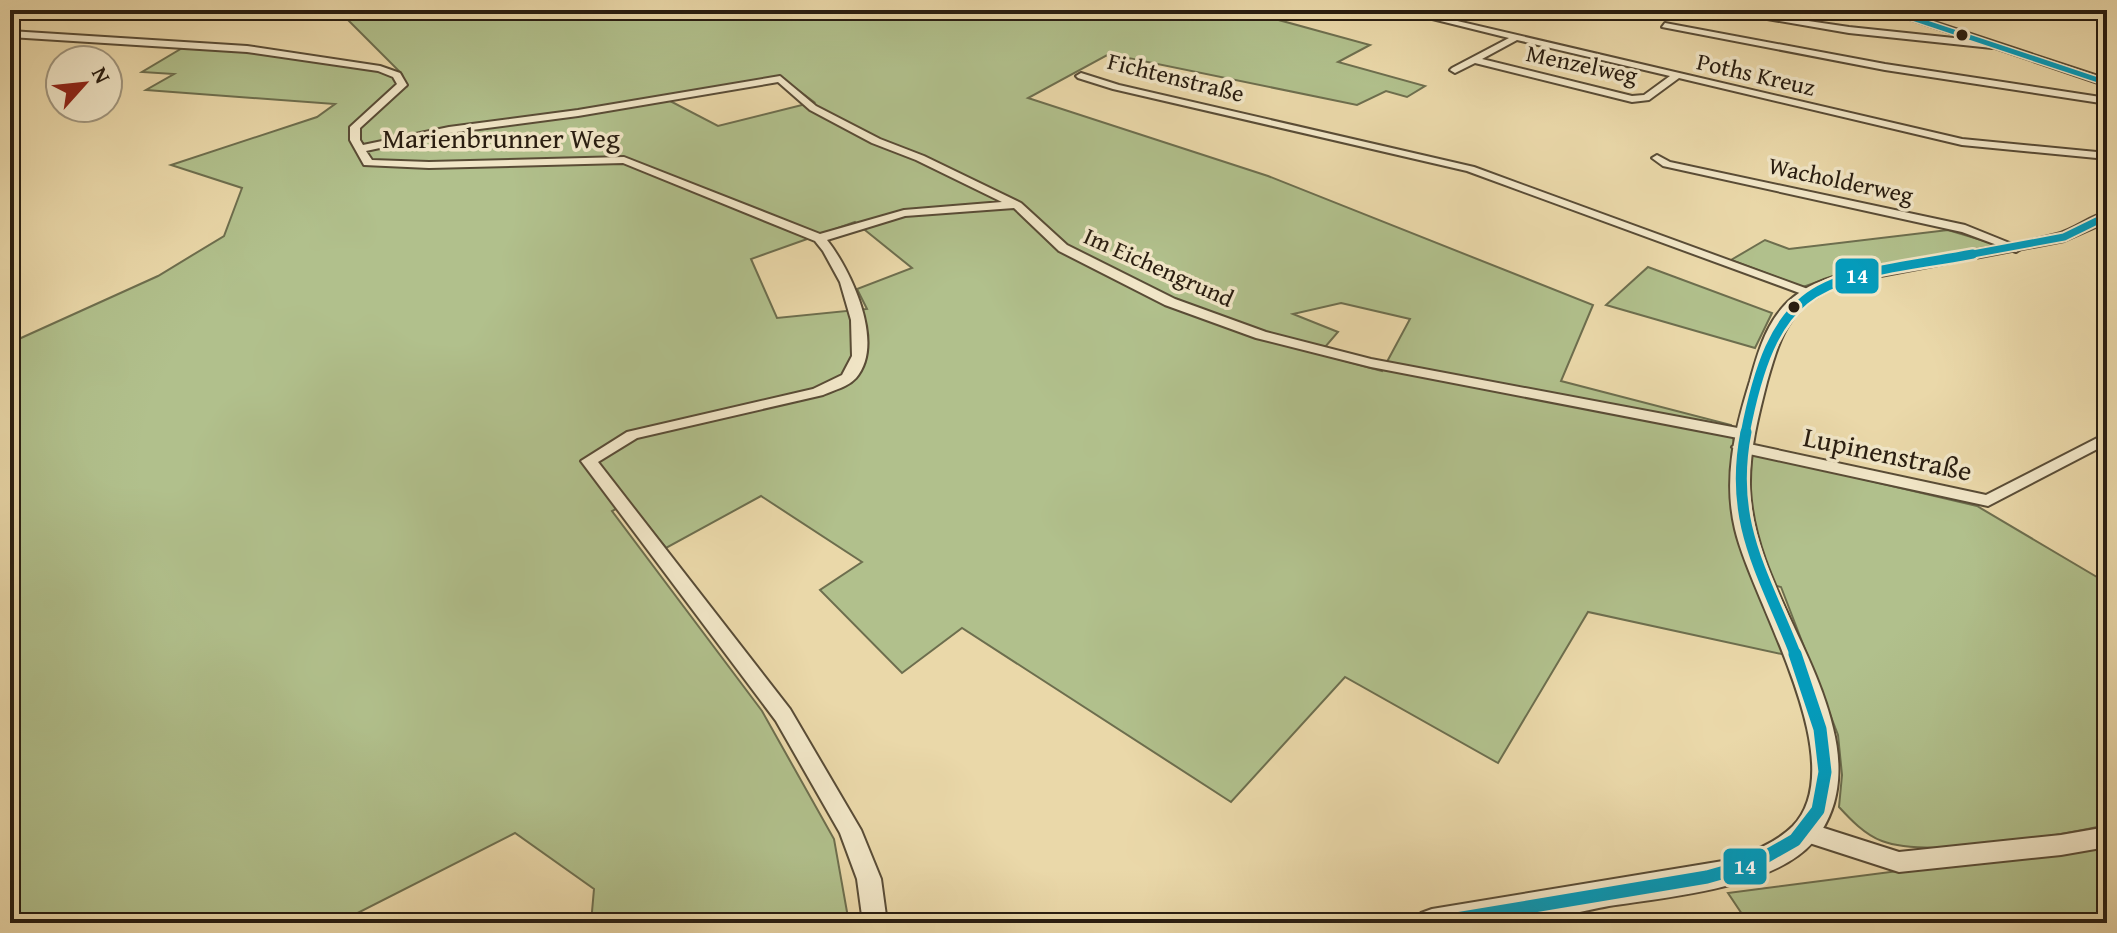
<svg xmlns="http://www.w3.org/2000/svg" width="2117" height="933" font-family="'Gentium Book Plus',serif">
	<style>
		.green { fill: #b1c08c; stroke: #6d6e4e; stroke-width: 2; fill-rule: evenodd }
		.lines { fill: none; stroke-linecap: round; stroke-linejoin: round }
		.minor-casing { stroke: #594c36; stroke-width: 4 }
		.tertiary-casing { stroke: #594c36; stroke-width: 4 }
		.minor { fill: #f1e6c7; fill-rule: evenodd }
		.tertiary { fill: #f1e6c7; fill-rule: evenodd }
		.bus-1-far4-casing { stroke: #f1e6c7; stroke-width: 8 }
		.bus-1-far3-casing { stroke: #f1e6c7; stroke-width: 11 }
		.bus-1-far2-casing { stroke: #f1e6c7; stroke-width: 14 }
		.bus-1-far1-casing { stroke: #f1e6c7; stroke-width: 17 }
		.bus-1-casing { stroke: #f1e6c7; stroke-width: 19 }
		.bus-1-far4 { stroke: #049bbb; stroke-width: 5 }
		.bus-1-far3 { stroke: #049bbb; stroke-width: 7 }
		.bus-1-far2 { stroke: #049bbb; stroke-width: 9 }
		.bus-1-far1 { stroke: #049bbb; stroke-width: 11 }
		.bus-1 { stroke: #049bbb; stroke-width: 13 }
		.bus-dot { fill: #291d10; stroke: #f1e6c7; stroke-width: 3 }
		.labels { text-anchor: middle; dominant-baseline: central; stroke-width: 7; stroke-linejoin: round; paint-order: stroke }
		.far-street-label { font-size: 24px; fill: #291d10; stroke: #f1e6c7 }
		.street-label { font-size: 28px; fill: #291d10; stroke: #f1e6c7 }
		.line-badge { stroke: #f1e6c7; stroke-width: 3 }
		.badge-label { font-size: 22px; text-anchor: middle; font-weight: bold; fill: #fff }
	</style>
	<rect width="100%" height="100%" fill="#ead8a9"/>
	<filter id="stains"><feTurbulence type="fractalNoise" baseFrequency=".0025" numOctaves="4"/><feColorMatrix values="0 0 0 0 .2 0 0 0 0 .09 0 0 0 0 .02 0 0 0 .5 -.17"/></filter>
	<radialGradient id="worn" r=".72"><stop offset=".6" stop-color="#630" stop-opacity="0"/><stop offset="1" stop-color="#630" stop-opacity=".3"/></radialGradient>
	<!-- green -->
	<path class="green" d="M 338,10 L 1242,10 L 1370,45 L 1338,62 L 1425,86 L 1407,97 L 1386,91 L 1357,105 L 1109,54 L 1028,98 L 1268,176 L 1593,305 L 1561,381 L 1731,425 L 1735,449 L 1977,506 L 2107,583 L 2107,825 C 2056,836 1929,859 1882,841 C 1865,835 1850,819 1839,807 L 1842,775 L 1838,735 L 1781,587 L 1763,583 L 1786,655 L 1588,612 L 1498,763 L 1345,677 L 1231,802 L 962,628 L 902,673 L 820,590 L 862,562 L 761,496 L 666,548 L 629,502 L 612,511 L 762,711 L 834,839 L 849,923 L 591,923 L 594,889 L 515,833 L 338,923 L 10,923 L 10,343 L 158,276 L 224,236 L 242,188 L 171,165 L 317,117 L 335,104 L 146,90 L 174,74 L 142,72 L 184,47 L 237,50 L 376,70 L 392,75 L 406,85 L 402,74 ZM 786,81 L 814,102 L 718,126 L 668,100 ZM 855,222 L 912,268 L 857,289 L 867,309 L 777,318 L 751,259 ZM 1341,303 L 1410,319 L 1382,371 L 1319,354 L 1338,332 L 1293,314 Z
		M 1948,230 L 1998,245 L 1854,269 L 1803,287 L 1731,260 L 1765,240 L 1789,249 Z
		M 1648,267 L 1772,313 L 1755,348 L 1606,305 Z
		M 2107,844 L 2107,923 L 1748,923 L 1728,893 Z"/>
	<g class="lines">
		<defs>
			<path id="minor" d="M 1396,10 L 1410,10 L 1962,139 L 2107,153 L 2107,159 L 1962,145 L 1679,78 L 1649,100 L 1632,102 L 1475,63 L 1455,73 L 1450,70 L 1452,68 L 1509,38 ZM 1517,40 L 1670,76 L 1644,95 L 1632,96 L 1482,59 Z
				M 1715,10 L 1735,10 L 1849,27 L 1992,42 L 1996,45 L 1992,48 L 1849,33 Z
				M 2098,10 L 2106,10 L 2107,33 L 2103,30 Z
				M 1665,23 L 1885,64 L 2107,98 L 2107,104 L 1885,70 L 1662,27 Z
				M 10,31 L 247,46 L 380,66 L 400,73 L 407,85 L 360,128 L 360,140 L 363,145 L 449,127 L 578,110 L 780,76 L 816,106 L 880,139 L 924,156 L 1021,203 L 1067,245 L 1175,299 L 1266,332 L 1371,359 L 1743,429 L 1751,434 L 1743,439 L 1371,367 L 1256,338 L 1165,305 L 1059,251 L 1014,208 L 905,216 L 827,240 C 850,269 886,343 856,378 C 848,387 834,390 823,395 L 637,438 L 598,462 L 790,709 L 861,830 L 881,879 L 887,923 L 863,923 L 857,879 L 840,833 L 776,721 L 581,461 L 627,432 L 813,389 L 842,375 L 852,356 L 851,320 L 840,282 L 823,251 L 815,241 L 623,163 L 429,168 L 364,165 L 350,140 L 350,127 L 397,84 L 393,77 L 378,71 L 247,52 L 10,37 ZM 778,82 L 810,110 L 872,143 L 916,160 L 1002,202 L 904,210 L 820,234 L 624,157 L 429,162 L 372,160 L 366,151 L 449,133 L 578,116 Z
				M 1081,73 L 1119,85 L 1474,167 L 1816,292 L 1815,295 L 1805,295 L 1467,171 L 1113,89 L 1078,78 L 1076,76 Z
				M 1657,155 L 1670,162 L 1965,225 L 2022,248 L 2016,252 L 1962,232 L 1663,166 L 1652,158 Z
				M 2107,433 L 2107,444 L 1988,506 L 1740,452 L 1732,447 L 1740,442 L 1986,495 Z
				M 1805,822 L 1899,852 L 2061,835 L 2107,827 L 2107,847 L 2061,855 L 1899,872 L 1797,839 L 1794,832 L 1797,825 Z
				M 1563,892 L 1571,895 L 1586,923 L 1561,923 L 1551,903 L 1555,895 Z"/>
			<path id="tertiary" d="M 1883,10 L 1898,10 L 2107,79 L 2107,86 Z
				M 2107,212 L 2107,222 L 2064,241 L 1844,283 C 1791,305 1782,329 1767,382 C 1758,417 1749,452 1750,489 C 1754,574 1814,646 1833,728 C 1843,767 1841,810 1813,842 C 1774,888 1666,897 1609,906 C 1578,912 1546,920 1514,923 C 1482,926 1449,923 1417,923 L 1421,913 L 1432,909 L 1729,860 C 1751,852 1776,843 1793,826 C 1854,762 1752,602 1735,529 C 1723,478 1735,429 1750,381 C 1759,348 1769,313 1799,293 C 1826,274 1859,271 1891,265 C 1946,255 2003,248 2057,234 C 2075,229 2090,216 2107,212 Z"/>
		</defs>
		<!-- minor casing -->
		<use href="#minor" class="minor-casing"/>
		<!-- tertiary casing -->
		<use href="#tertiary" class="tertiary-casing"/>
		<!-- minor -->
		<use href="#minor" class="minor"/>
		<!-- tertiary -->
		<use href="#tertiary" class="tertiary"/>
		<defs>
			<path id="bus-1-far4" d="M 1888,10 L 2107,83"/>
			<path id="bus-1-far3" d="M 1962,256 L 2064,237 L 2107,216"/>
			<path id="bus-1-far2" d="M 1745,434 C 1777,268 1827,281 1973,254"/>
			<path id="bus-1-far1" d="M 1746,432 C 1728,523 1764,574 1796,656"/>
			<path id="bus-1" d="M 1432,923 L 1707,877 L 1753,864 L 1795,840 L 1818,810 L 1825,772 L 1820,729 L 1795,654"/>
		</defs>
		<!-- bus-1-far4 casing -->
		<use href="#bus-1-far4" class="bus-1-far4-casing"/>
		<!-- bus-1-far3 casing -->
		<use href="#bus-1-far3" class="bus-1-far3-casing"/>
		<!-- bus-1-far2 casing -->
		<use href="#bus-1-far2" class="bus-1-far2-casing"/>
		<!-- bus-1-far1 casing -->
		<use href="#bus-1-far1" class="bus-1-far1-casing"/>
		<!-- bus-1 casing -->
		<use href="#bus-1" class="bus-1-casing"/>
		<!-- bus-1-far4 -->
		<use href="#bus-1-far4" class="bus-1-far4"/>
		<!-- bus-1-far3 -->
		<use href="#bus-1-far3" class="bus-1-far3"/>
		<!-- bus-1-far2 -->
		<use href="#bus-1-far2" class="bus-1-far2"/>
		<!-- bus-1-far1 -->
		<use href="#bus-1-far1" class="bus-1-far1"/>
		<!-- bus-1 -->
		<use href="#bus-1" class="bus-1"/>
	</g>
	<!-- markers -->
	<g class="bus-dot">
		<circle cx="1962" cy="35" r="7"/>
		<circle cx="1794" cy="307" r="7"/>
	</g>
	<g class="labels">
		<!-- far-street labels -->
		<g class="far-street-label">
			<text transform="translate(1582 64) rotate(12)">Menzelweg</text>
			<text transform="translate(1756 74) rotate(13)">Poths Kreuz</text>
			<text transform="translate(1176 77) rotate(14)">Fichtenstraße</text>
			<text transform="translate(1841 180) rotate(12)">Wacholderweg</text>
			<text transform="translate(1159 267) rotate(24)">Im Eichengrund</text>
		</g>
		<!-- street labels -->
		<g class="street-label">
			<text x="501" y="137">Marienbrunner Weg</text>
			<text transform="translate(1888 453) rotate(12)">Lupinenstraße</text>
		</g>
	</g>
	<g class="line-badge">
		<rect x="1834" y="257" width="46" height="38" rx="8" fill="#049bbb"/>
		<rect x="1722" y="847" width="46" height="39" rx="8" fill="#049bbb"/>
	</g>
	<g class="badge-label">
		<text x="1857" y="283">14</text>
		<text x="1745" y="874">14</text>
	</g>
	<!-- margin -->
	<rect width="2117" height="933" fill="none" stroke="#ead8a9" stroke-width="40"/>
	<rect x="12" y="12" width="2093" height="909" fill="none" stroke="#291d10" stroke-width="4"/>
	<rect x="20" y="20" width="2077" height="893" fill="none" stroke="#291d10" stroke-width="2"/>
	<!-- north arrow -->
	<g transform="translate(84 84) rotate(63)"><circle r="38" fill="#f1e6c7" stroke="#a1967e" stroke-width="2"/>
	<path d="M0-6L14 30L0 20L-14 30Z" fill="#8f2418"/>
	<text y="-12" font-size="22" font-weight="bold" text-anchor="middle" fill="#291d10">N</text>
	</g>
	<rect width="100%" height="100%" filter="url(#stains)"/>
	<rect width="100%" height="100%" fill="url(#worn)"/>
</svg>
